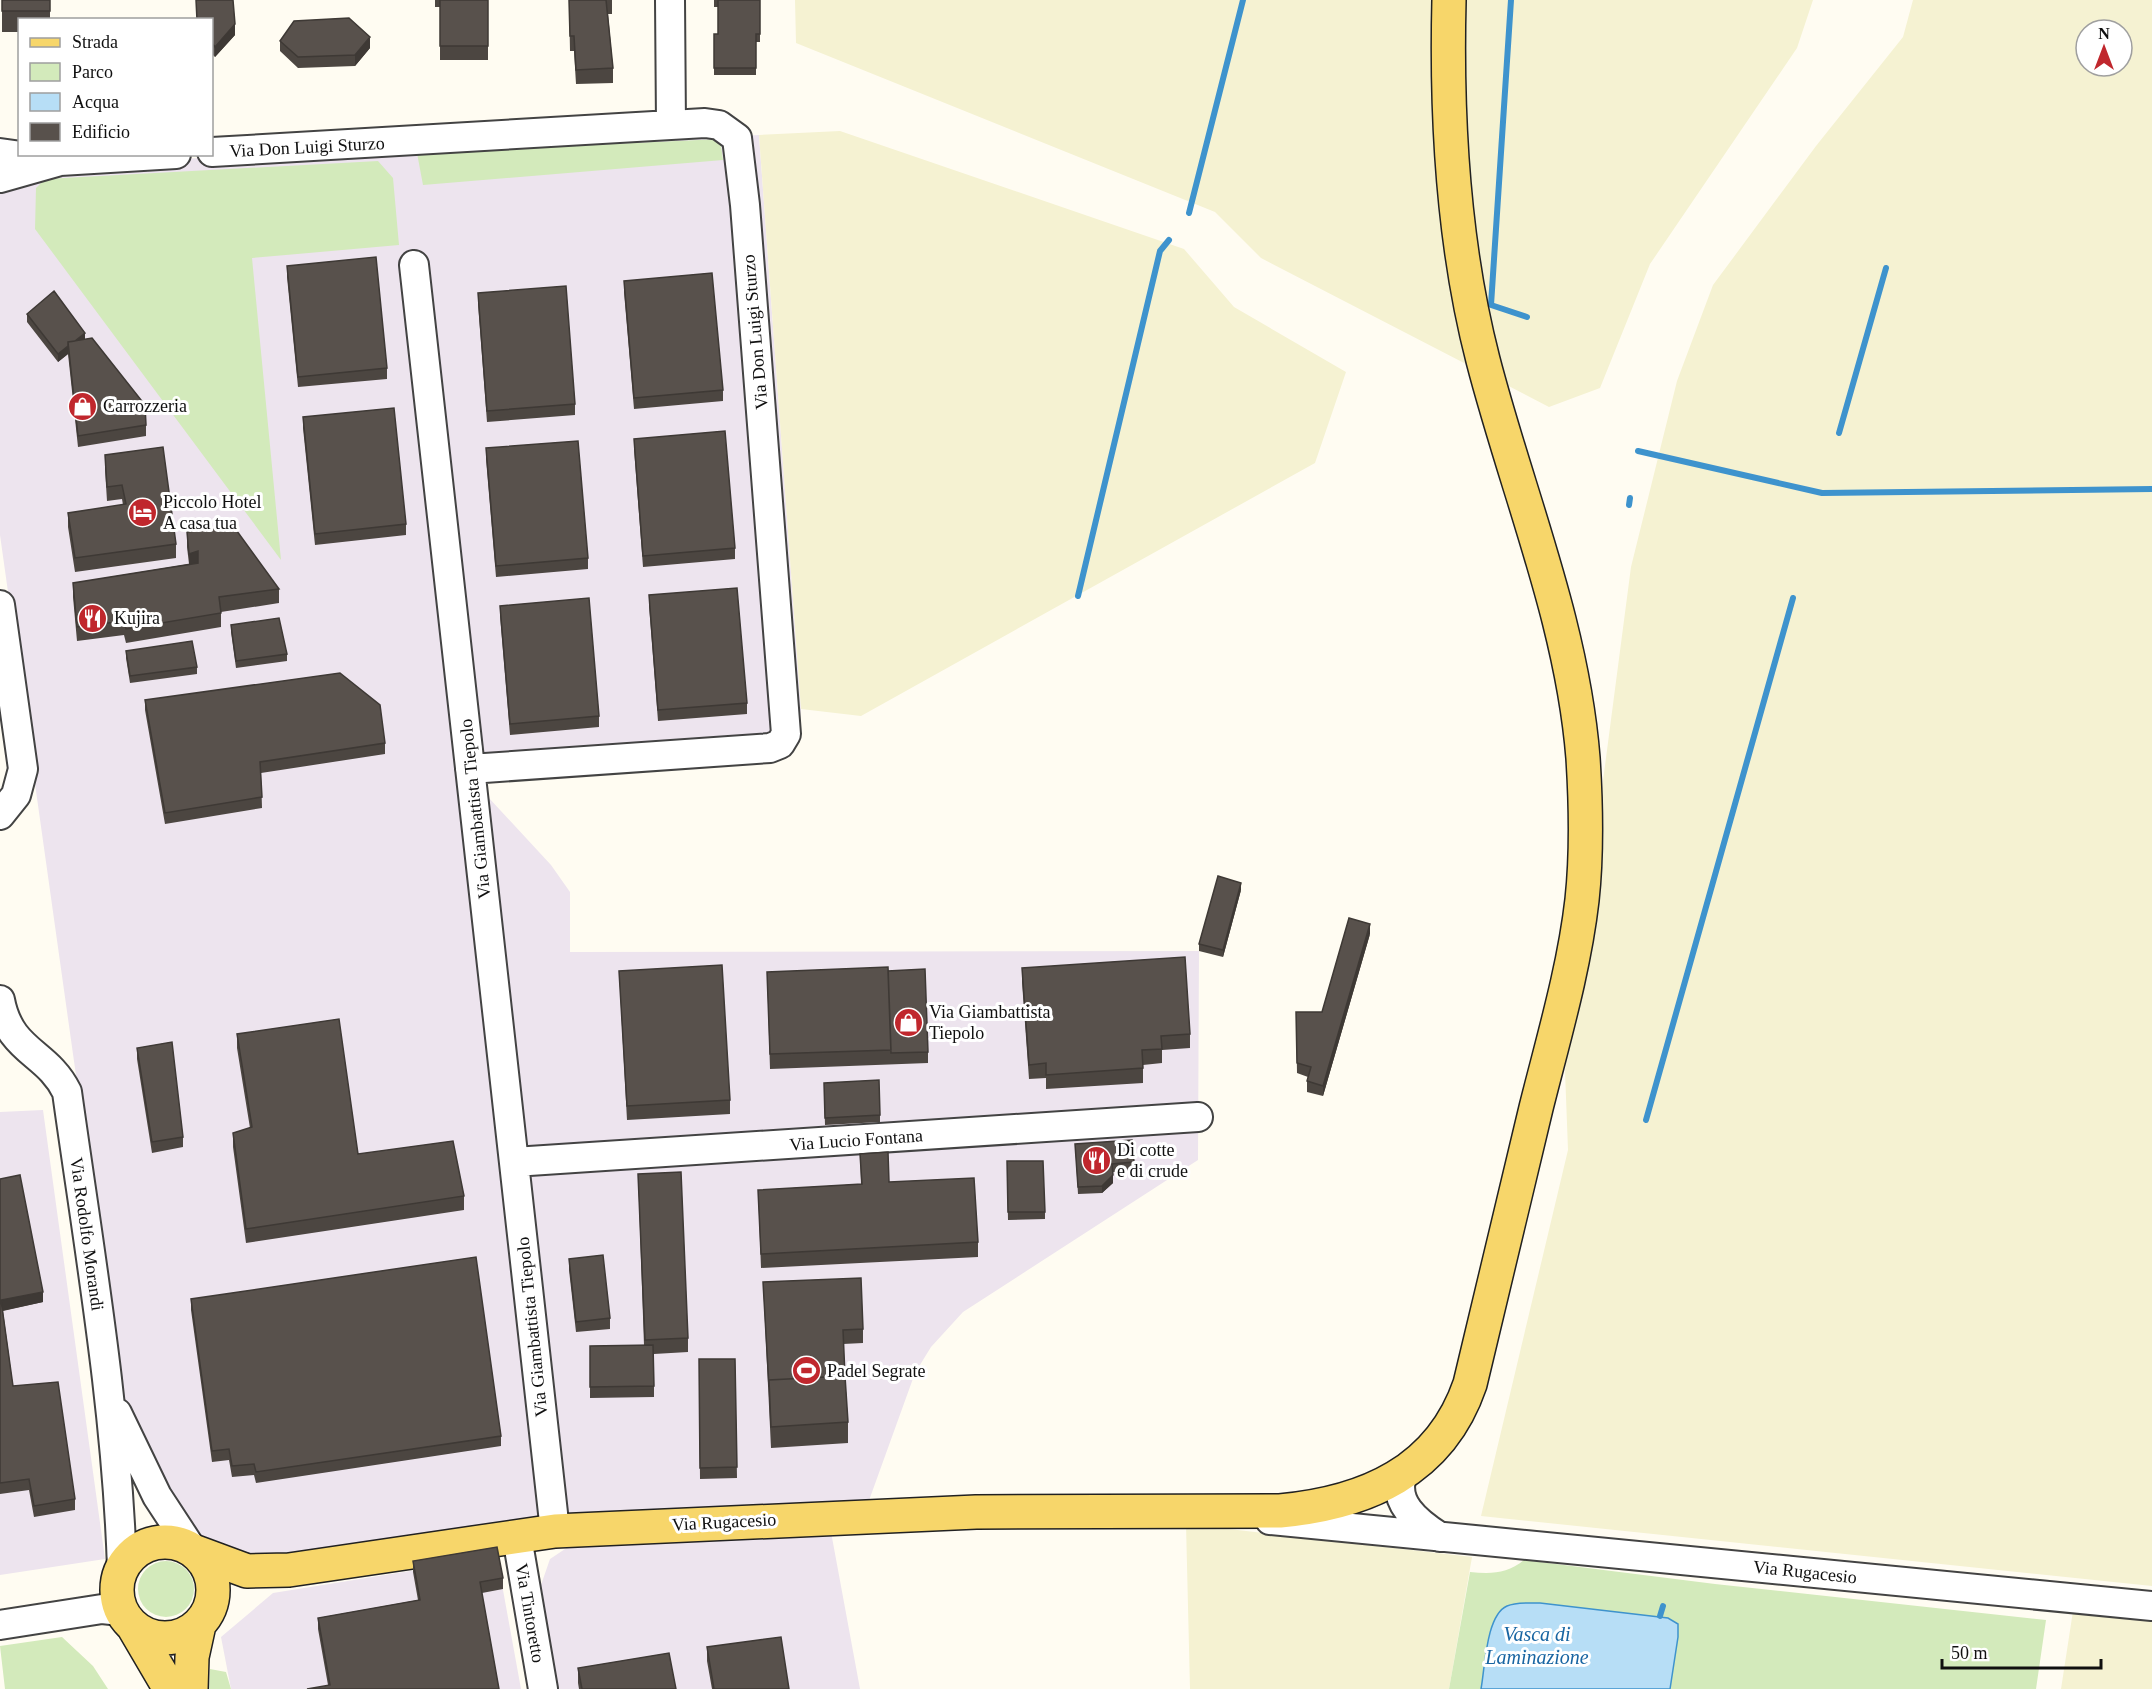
<svg xmlns="http://www.w3.org/2000/svg" width="2152" height="1689" font-family="Georgia,serif">
	<style>
		.industrial { fill: #ede4ee }
		.farmland { fill: #f5f2d2; fill-rule: evenodd }
		.green { fill: #d3eabb }
		.water { fill: #b7def6; stroke: #3e93cd; stroke-width: 1.5 }
		.lines { fill: none; stroke-linecap: round; stroke-linejoin: round }
		.stream { stroke: #3e93cd; stroke-width: 6 }
		.minor-casing { stroke: #434343; stroke-width: 32 }
		.major-casing { stroke: #212121; stroke-width: 36 }
		.minor { stroke: #fff; stroke-width: 28 }
		.major { stroke: #f7d66a; stroke-width: 33 }
		.wall { fill: #4c4641 }
		.shaded-wall { fill: #3e3935 }
		.building { fill: #58514c; stroke: #3e3935; stroke-width: 1.5 }
		.labels { text-anchor: middle; dominant-baseline: central; stroke-width: 6; stroke-linejoin: round; paint-order: stroke }
		.street-label { font-size: 18px; fill: #101010; stroke: #fff }
		.poi-label { font-size: 18px; fill: #101010; stroke: #fff; text-anchor: start }
		.water-label { font-size: 20px; font-style: italic; fill: #1865a2; stroke: #fff }
	</style>
	<rect width="100%" height="100%" fill="#fffcf2"/>
	<!-- industrial -->
	<path class="industrial" d="M 673,131 L 725,137 L 759,135 L 801,709 L 798,744 L 788,758 L 777,761 L 487,780 L 488,797 L 551,865 L 570,892 L 570,952 L 1199,951 L 1198,1160 L 963,1312 L 931,1347 L 915,1373 L 867,1506 L 293,1561 L 223,1552 L 189,1529 L 133,1427 L 118,1374 L 0,535 L 0,183 L 60,166 Z
		M 43,1110 L 105,1559 L 0,1575 L 0,1112 Z
		M 831,1532 L 860,1689 L 557,1689 L 541,1585 L 550,1559 L 568,1547 Z
		M 497,1557 L 521,1689 L 231,1689 L 221,1637 L 273,1593 Z"/>
	<!-- farmland -->
	<path class="farmland" d="M 795,0 L 1813,0 L 1797,48 L 1650,264 L 1600,388 L 1549,407 L 1261,258 L 1215,212 L 796,43 Z
		M 1913,0 L 2152,0 L 2152,1586 L 1481,1516 L 1568,1150 L 1565,1071 L 1631,567 L 1677,381 L 1713,285 L 1816,146 L 1903,37 ZM 2086,30 L 2122,30 L 2122,66 L 2086,66 Z
		M 840,131 L 1184,249 L 1234,307 L 1346,372 L 1315,463 L 861,716 L 801,709 L 759,135 Z
		M 1186,1524 L 1472,1557 L 1449,1689 L 1190,1689 Z
		M 2073,1611 L 2152,1616 L 2152,1689 L 2061,1689 Z"/>
	<!-- green -->
	<path class="green" d="M 720,139 L 723,160 L 423,185 L 417,153 Z
		M 378,161 L 393,178 L 399,245 L 252,258 L 281,560 L 35,229 L 36,188 L 45,179 Z
		M 1524,1560 L 1715,1584 L 2046,1620 L 2036,1689 L 1449,1689 L 1470,1572 C 1491,1574 1507,1574 1524,1560 Z
		M138 1589a28 28 0 1 1 56 0a28 28 0 1 1-56 0Z
		M 62,1637 L 93,1666 L 108,1689 L 5,1689 L 0,1646 Z
		M 210,1669 L 226,1672 L 231,1689 L 209,1689 Z"/>
	<!-- water -->
	<path class="water" d="M 1540,1603 L 1668,1618 L 1678,1624 L 1678,1637 L 1670,1689 L 1481,1689 C 1485,1668 1486,1615 1507,1606 C 1516,1602 1530,1603 1540,1603 Z"/>
	<g class="lines">
		<!-- stream -->
		<path class="stream" d="M 1511,0 L 1491,305 L 1527,317
			M 1189,213 L 1243,0
			M 1839,433 L 1886,268
			M 1638,451 L 1822,493 L 2152,489
			M 1629,505 L 1630,498
			M 1078,596 L 1160,251 L 1169,240
			M 1646,1120 L 1793,598
			M 1660,1616 L 1663,1606"/>
		<defs>
			<path id="minor" d="M 670,0 L 671,125
				M 212,152 L 705,123 L 719,125 L 737,138 L 745,205 L 786,734 L 780,744 L 770,748 L 470,769
				M 0,153 L 43,159
				M 0,178 L 60,161 L 176,154
				M 414,265 L 555,1531
				M 0,605 L 23,769 L 16,795 L 0,815
				M 0,1000 C 10,1053 47,1051 67,1092 C 89,1250 117,1409 122,1569
				M 514,1162 L 1198,1117
				M 117,1413 L 157,1496 L 193,1551
				M 1404,1471 C 1389,1501 1418,1523 1440,1537
				M 1270,1520 L 2152,1606
				M 517,1537 L 543,1689
				M 0,1625 L 102,1609 L 121,1611"/>
			<path id="major" d="M117 1590a48 48 0 1 1 96 0a48 48 0 1 1-96 0Z
				M 193,1551 L 247,1571 L 289,1570 L 555,1531 L 976,1512 L 1280,1511 C 1365,1503 1440,1472 1470,1384 C 1492,1292 1514,1200 1536,1108 C 1553,1040 1574,970 1582,900 C 1587,854 1586,805 1583,758 C 1572,620 1517,492 1483,360 C 1453,244 1446,119 1449,0
				M 133,1626 L 170,1689
				M 191,1689 L 192,1657 L 199,1625"/>
		</defs>
		<!-- minor casing -->
		<use href="#minor" class="minor-casing"/>
		<!-- major casing -->
		<use href="#major" class="major-casing"/>
		<!-- minor -->
		<use href="#minor" class="minor"/>
		<!-- major -->
		<use href="#major" class="major"/>
	</g>
	<!-- wall -->
	<path class="wall" d="M 2,0 L 50,0 L 50,20 L 20,20 L 20,32 L 2,32 Z
		M 435,0 L 488,0 L 488,60 L 440,60 L 440,7 L 435,7 Z
		M 569,0 L 612,0 L 612,14 L 608,14 L 613,68 L 613,83 L 576,84 L 574,51 L 570,51 Z
		M 714,0 L 760,0 L 760,42 L 756,42 L 756,75 L 714,75 L 714,34 L 718,34 L 718,7 L 714,7 Z
		M 212,20 L 235,35 L 215,57 L 212,54 Z
		M 280,41 L 370,48 L 355,66 L 298,68 L 280,51 Z
		M 287,266 L 387,368 L 387,379 L 298,387 L 287,277 Z
		M 624,281 L 723,390 L 723,401 L 634,409 L 624,292 Z
		M 478,293 L 575,404 L 575,415 L 487,422 L 478,304 Z
		M 27,314 L 85,339 L 146,425 L 146,436 L 78,447 L 68,354 L 58,362 L 27,322 Z
		M 303,417 L 406,524 L 406,535 L 315,545 L 303,428 Z
		M 634,439 L 735,548 L 735,559 L 643,567 L 634,449 Z
		M 486,448 L 588,558 L 588,569 L 496,577 L 486,459 Z
		M 105,455 L 176,544 L 176,558 L 75,572 L 68,527 L 68,513 L 123,505 L 122,499 L 107,501 L 105,469 Z
		M 187,532 L 279,589 L 279,603 L 221,612 L 221,627 L 126,643 L 124,635 L 77,641 L 73,597 L 73,583 L 189,564 L 187,547 Z
		M 649,595 L 747,703 L 747,714 L 658,721 L 649,606 Z
		M 500,606 L 599,716 L 599,727 L 510,735 L 500,616 Z
		M 231,625 L 287,654 L 287,661 L 236,668 L 231,632 Z
		M 126,651 L 197,667 L 197,674 L 130,683 L 126,658 Z
		M 145,700 L 385,743 L 385,754 L 261,773 L 262,808 L 165,824 L 145,710 Z
		M 1241,890 L 1223,957 L 1199,951 L 1199,944 Z
		M 1370,934 L 1323,1096 L 1307,1092 L 1307,1081 L 1308,1077 L 1297,1073 L 1296,1012 L 1322,1012 Z
		M 1022,968 L 1190,1034 L 1190,1048 L 1162,1050 L 1162,1063 L 1143,1065 L 1143,1083 L 1046,1089 L 1046,1078 L 1029,1079 L 1022,982 Z
		M 619,971 L 730,1100 L 730,1114 L 627,1120 Z
		M 888,971 L 928,1052 L 928,1063 L 770,1069 L 767,972 Z
		M 237,1034 L 358,1154 L 464,1196 L 464,1210 L 246,1243 L 233,1147 L 233,1133 L 250,1128 L 237,1048 Z
		M 137,1048 L 183,1137 L 183,1147 L 152,1153 L 137,1059 Z
		M 824,1090 L 880,1115 L 880,1122 L 825,1125 Z
		M 1075,1144 L 1134,1162 L 1134,1170 L 1113,1172 L 1113,1183 L 1102,1193 L 1078,1194 Z
		M 860,1154 L 889,1182 L 978,1242 L 978,1257 L 761,1268 L 758,1190 L 861,1184 Z
		M 1007,1161 L 1045,1212 L 1045,1219 L 1008,1220 Z
		M 638,1174 L 688,1338 L 688,1352 L 654,1354 L 654,1397 L 590,1398 L 590,1346 L 644,1345 Z
		M 0,1179 L 43,1302 L 3,1311 L 13,1386 L 75,1499 L 75,1510 L 34,1517 L 29,1490 L 0,1494 Z
		M 569,1259 L 610,1318 L 610,1329 L 576,1332 L 569,1270 Z
		M 763,1282 L 863,1329 L 863,1343 L 843,1344 L 848,1422 L 848,1443 L 771,1448 Z
		M 191,1299 L 501,1436 L 501,1446 L 256,1483 L 254,1475 L 232,1477 L 229,1460 L 212,1462 L 191,1310 Z
		M 699,1359 L 735,1359 L 737,1478 L 700,1479 Z
		M 413,1561 L 503,1578 L 503,1589 L 482,1593 L 499,1689 L 328,1685 L 318,1629 L 318,1618 L 418,1600 L 413,1572 Z
		M 707,1647 L 789,1689 L 712,1689 L 707,1661 Z
		M 578,1668 L 676,1689 L 579,1689 L 578,1683 Z"/>
	<!-- shaded-wall -->
	<path class="shaded-wall" d="M 235,24 L 235,35 L 215,57 L 215,47 Z
		M 370,37 L 370,48 L 355,66 L 355,55 Z
		M 85,333 L 85,341 L 69,346 Z
		M 68,346 L 68,354 L 58,362 L 58,354 Z
		M 198,551 L 198,566 L 189,568 L 189,554 Z
		M 1241,883 L 1241,890 L 1223,957 L 1223,950 Z
		M 1370,924 L 1370,934 L 1323,1096 L 1323,1086 Z
		M 1113,1175 L 1113,1183 L 1102,1193 L 1102,1186 Z
		M 43,1292 L 43,1302 L 1,1311 L 1,1300 Z"/>
	<!-- building -->
	<path class="building" d="M 2,0 L 50,0 L 50,11 L 2,11 Z
		M 196,0 L 233,0 L 235,24 L 215,47 L 212,43 L 212,20 L 197,20 Z
		M 440,0 L 488,0 L 488,46 L 440,46 Z
		M 569,0 L 606,0 L 613,68 L 576,70 L 574,36 L 570,36 Z
		M 718,0 L 760,0 L 760,34 L 756,34 L 756,68 L 714,68 L 714,34 L 718,34 Z
		M 349,18 L 370,37 L 355,55 L 298,57 L 280,41 L 294,21 Z
		M 376,257 L 387,368 L 298,377 L 287,266 Z
		M 712,273 L 723,390 L 634,398 L 624,281 Z
		M 566,286 L 575,404 L 487,411 L 478,293 Z
		M 54,291 L 85,333 L 75,341 L 68,342 L 68,346 L 58,354 L 27,314 Z
		M 92,338 L 145,405 L 146,425 L 78,436 L 68,342 Z
		M 394,408 L 406,524 L 315,534 L 303,417 Z
		M 725,431 L 735,548 L 643,556 L 634,439 Z
		M 578,441 L 588,558 L 496,566 L 486,448 Z
		M 163,447 L 176,544 L 75,558 L 68,513 L 126,504 L 122,485 L 107,487 L 105,455 Z
		M 234,527 L 279,589 L 219,597 L 221,613 L 126,629 L 124,621 L 77,627 L 73,583 L 198,563 L 198,551 L 189,554 L 187,532 Z
		M 737,588 L 747,703 L 658,710 L 649,595 Z
		M 589,598 L 599,716 L 510,724 L 500,606 Z
		M 279,618 L 287,654 L 236,661 L 231,625 Z
		M 192,641 L 197,667 L 130,676 L 126,651 Z
		M 340,673 L 380,705 L 385,743 L 260,762 L 262,797 L 165,813 L 145,700 Z
		M 1218,876 L 1241,883 L 1223,950 L 1199,944 Z
		M 1349,918 L 1370,924 L 1323,1086 L 1307,1081 L 1311,1067 L 1297,1063 L 1296,1012 L 1322,1012 Z
		M 1185,957 L 1190,1034 L 1161,1036 L 1162,1049 L 1142,1050 L 1143,1068 L 1046,1075 L 1046,1063 L 1029,1065 L 1022,968 Z
		M 722,965 L 730,1100 L 627,1106 L 619,971 Z
		M 888,967 L 891,1050 L 770,1054 L 767,972 Z
		M 925,969 L 928,1052 L 891,1053 L 888,971 Z
		M 339,1019 L 358,1154 L 453,1141 L 464,1196 L 246,1229 L 233,1133 L 252,1127 L 237,1034 Z
		M 172,1042 L 183,1137 L 152,1142 L 137,1048 Z
		M 879,1080 L 880,1115 L 825,1118 L 824,1083 Z
		M 1132,1140 L 1134,1162 L 1112,1164 L 1113,1175 L 1102,1186 L 1078,1187 L 1075,1144 Z
		M 888,1152 L 889,1182 L 974,1178 L 978,1242 L 761,1254 L 758,1190 L 862,1184 L 860,1154 Z
		M 1007,1161 L 1043,1161 L 1045,1212 L 1008,1212 Z
		M 681,1172 L 688,1338 L 645,1340 L 638,1174 Z
		M 20,1175 L 43,1292 L 1,1300 L 13,1386 L 58,1382 L 75,1499 L 34,1506 L 29,1479 L 0,1483 L 0,1179 Z
		M 603,1255 L 610,1318 L 576,1322 L 569,1259 Z
		M 476,1257 L 501,1436 L 256,1472 L 254,1464 L 232,1466 L 229,1449 L 212,1451 L 191,1299 Z
		M 861,1278 L 863,1329 L 843,1330 L 845,1376 L 769,1380 L 769,1387 L 763,1282 Z
		M 653,1345 L 654,1386 L 590,1387 L 590,1346 Z
		M 699,1359 L 735,1359 L 737,1467 L 700,1468 Z
		M 845,1376 L 848,1422 L 771,1427 L 769,1380 Z
		M 497,1547 L 503,1578 L 480,1582 L 499,1689 L 307,1689 L 330,1685 L 318,1618 L 420,1600 L 413,1561 Z
		M 781,1637 L 789,1689 L 714,1689 L 707,1647 Z
		M 669,1653 L 676,1689 L 582,1689 L 578,1668 Z"/>
	<!-- icons -->
	<defs>
		<symbol id="shop-disc" viewBox="-11 -11 22 22"><circle r="9.5" fill="#c0272d" stroke="#fff"/><path d="M-5-2.5h2.3a2.7 3.5 0 0 1 5.4 0H5L5.5 6h-11ZM-1.5-2.5h3a1.5 2.3 0 0 0-3 0Z" fill="#fff"/></symbol>
		<symbol id="hotel-disc" viewBox="-11 -11 22 22"><circle r="9.5" fill="#c0272d" stroke="#fff"/><path d="M-6-4.5h1.5V1H6V5H4.5V3h-9V5H-6ZM-4 0a1.8 1.8 0 1 1 3.6 0ZM.5 0V-2.5h3Q6-2.5 6 0Z" fill="#fff"/></symbol>
		<symbol id="restaurant-disc" viewBox="-11 -11 22 22"><circle r="9.5" fill="#c0272d" stroke="#fff"/><path d="M-5-6h1v4h1v-4h1v4h1v-4h1v5L-1.5 .5V6h-2V.5L-5-1ZM5-6V6H3V1.5H1.5Q1.5-4 5-6Z" fill="#fff"/></symbol>
		<symbol id="stadium-disc" viewBox="-11 -11 22 22"><circle r="9.5" fill="#c0272d" stroke="#fff"/><path d="M0-5a6.5 5 0 1 0 0 10a6.5 5 0 1 0 0-10ZM-3.5-1.8h7v3.6h-7Z" fill="#fff"/></symbol>
	</defs>
	<g fill-rule="evenodd">
		<use href="#shop-disc" x="66" y="390" width="33" height="33"/>
		<use href="#hotel-disc" x="126" y="496" width="33" height="33"/>
		<use href="#restaurant-disc" x="76" y="602" width="33" height="33"/>
		<use href="#shop-disc" x="892" y="1006" width="33" height="33"/>
		<use href="#restaurant-disc" x="1080" y="1144" width="33" height="33"/>
		<use href="#stadium-disc" x="790" y="1354" width="33" height="33"/>
	</g>
	<g class="labels">
		<!-- street labels -->
		<g class="street-label">
			<text transform="translate(307 147) rotate(-3)">Via Don Luigi Sturzo</text>
			<text transform="translate(755 332) rotate(-95)">Via Don Luigi Sturzo</text>
			<text transform="translate(475 809) rotate(-96)">Via Giambattista Tiepolo</text>
			<text transform="translate(856 1140) rotate(-4)">Via Lucio Fontana</text>
			<text transform="translate(87 1234) rotate(82)">Via Rodolfo Morandi</text>
			<text transform="translate(532 1327) rotate(-96)">Via Giambattista Tiepolo</text>
			<text transform="translate(724 1522) rotate(-3)">Via Rugacesio</text>
			<text transform="translate(1805 1572) rotate(6)">Via Rugacesio</text>
			<text transform="translate(530 1613) rotate(80)">Via Tintoretto</text>
		</g>
		<!-- poi labels -->
		<g class="poi-label">
			<text x="103" y="406">Carrozzeria</text>
			<text x="163" y="502">Piccolo Hotel<tspan x="163" dy="21">A casa tua</tspan></text>
			<text x="114" y="618">Kujira</text>
			<text x="929" y="1012">Via Giambattista<tspan x="929" dy="21">Tiepolo</tspan></text>
			<text x="1117" y="1150">Di cotte<tspan x="1117" dy="21">e di crude</tspan></text>
			<text x="827" y="1371">Padel Segrate</text>
		</g>
		<!-- water labels -->
		<g class="water-label">
			<text x="1537" y="1634">Vasca di<tspan x="1537" dy="23">Laminazione</tspan></text>
		</g>
	</g>
	<!-- legend -->
	<rect x="18" y="18" width="195" height="138" fill="#ffffff" stroke="#9f9f9f" stroke-width="1.5"/>
	<rect x="30" y="38" width="30" height="9" fill="#f7d66a" stroke="#9f9f9f" stroke-width="1.5"/>
	<text x="72" y="48" font-size="18" fill="#101010">Strada</text>
	<rect x="30" y="63" width="30" height="18" fill="#d3eabb" stroke="#9f9f9f" stroke-width="1.5"/>
	<text x="72" y="78" font-size="18" fill="#101010">Parco</text>
	<rect x="30" y="93" width="30" height="18" fill="#b7def6" stroke="#9f9f9f" stroke-width="1.5"/>
	<text x="72" y="108" font-size="18" fill="#101010">Acqua</text>
	<rect x="30" y="123" width="30" height="18" fill="#58514c" stroke="#9f9f9f" stroke-width="1.5"/>
	<text x="72" y="138" font-size="18" fill="#101010">Edificio</text>
	<!-- north arrow -->
	<g transform="translate(2104 48)"><circle r="28" fill="#ffffff" stroke="#9f9f9f" stroke-width="1.5"/>
	<path d="M0-4.5L10 22L0 15L-10 22Z" fill="#c0272d"/>
	<text y="-9" font-size="16" font-weight="bold" text-anchor="middle" fill="#101010">N</text>
	</g>
	<!-- scale -->
	<path d="M1942 1659v9h159v-9" fill="none" stroke="#101010" stroke-width="3"/>
	<text x="1951" y="1659" font-size="18" fill="#101010" stroke="#ffffff" stroke-width="4.5" paint-order="stroke">50 m</text>
</svg>
